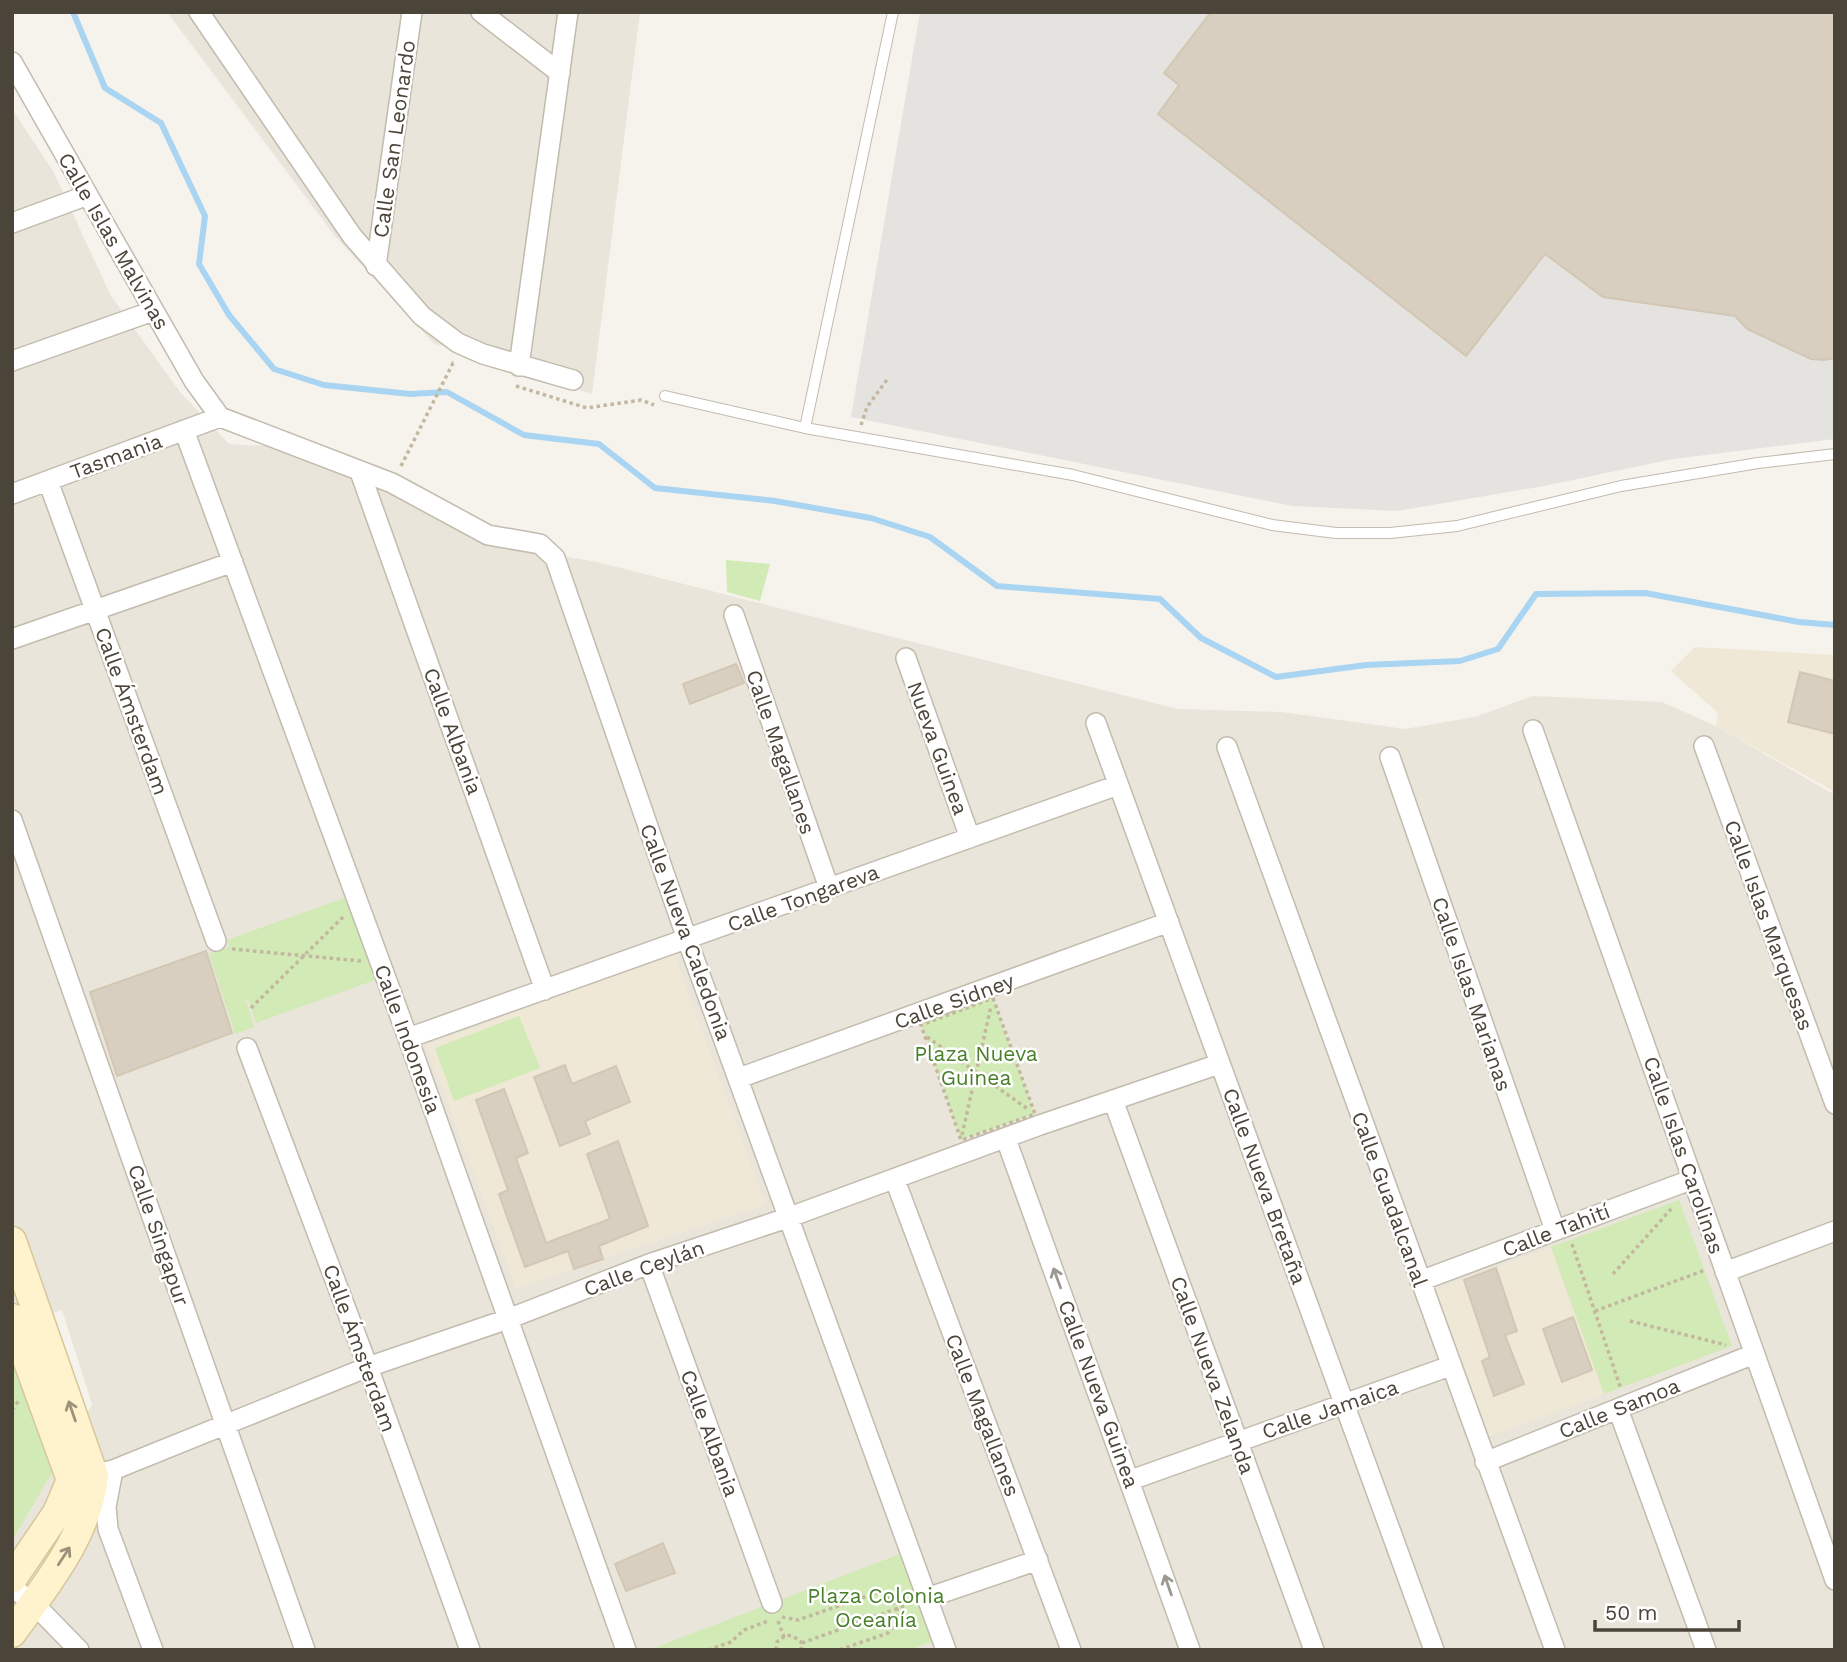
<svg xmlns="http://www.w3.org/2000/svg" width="1847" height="1662" font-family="'Work Sans',sans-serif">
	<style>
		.residential { fill: #eae5da }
		.education { fill: #efe8d6 }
		.green { fill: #d2eab5 }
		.parking { fill: #e5e3e0 }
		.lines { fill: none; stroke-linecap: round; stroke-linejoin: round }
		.stream { stroke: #a9d4f2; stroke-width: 6 }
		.building { fill: #d8cfc1; stroke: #d3c7b4; stroke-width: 2 }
		.lane-casing { stroke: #c2bbae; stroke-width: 12 }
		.street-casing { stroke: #c2bbae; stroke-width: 22 }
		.secondary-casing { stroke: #d6c79b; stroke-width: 31 }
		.path { stroke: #c4b79f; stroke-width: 3.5; stroke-dasharray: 3.5 3.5; stroke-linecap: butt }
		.lane { stroke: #fff; stroke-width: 10 }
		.street { stroke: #fff; stroke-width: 19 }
		.secondary { stroke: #fff3cd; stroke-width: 28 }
		.oneway { stroke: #9c9892 }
		.oneway2 { stroke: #9c937c }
		.labels { text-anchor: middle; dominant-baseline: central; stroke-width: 5; stroke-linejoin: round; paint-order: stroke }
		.street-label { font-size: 21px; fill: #4b4439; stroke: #fff }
		.park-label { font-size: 21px; fill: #4a7f2a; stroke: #fff }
	</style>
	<rect width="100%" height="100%" fill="#f6f3ec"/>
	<!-- residential -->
	<path class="residential" d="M 167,12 L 640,12 L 592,394 L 433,343 L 335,236 Z
		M 12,109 L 53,171 L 111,296 L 180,392 L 229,444 L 305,448 L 482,542 L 597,562 L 1178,709 L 1282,712 L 1405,729 L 1475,717 L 1533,696 L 1662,702 L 1716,726 L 1835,795 L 1835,1650 L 12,1650 L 12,1541 L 92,1404 L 62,1310 L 12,1329 Z"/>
	<!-- education -->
	<path class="education" d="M 1695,647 L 1835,655 L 1835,792 L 1716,726 L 1718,713 L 1671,671 Z
		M 674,954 L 765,1204 L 516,1288 L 426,1045 Z
		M 1551,1247 L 1604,1394 L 1488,1437 L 1434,1290 Z"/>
	<!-- green -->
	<path class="green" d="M 726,560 L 770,564 L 760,601 L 727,592 Z
		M 347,897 L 375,980 L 256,1023 L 248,999 L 241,1001 L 246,1000 L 254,1027 L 235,1034 L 209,954 L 229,947 L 227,940 Z
		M 991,993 L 1035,1114 L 961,1140 L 920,1020 Z
		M 519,1016 L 540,1068 L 454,1101 L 435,1048 Z
		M 1679,1200 L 1732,1346 L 1604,1394 L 1551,1247 Z
		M 12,1342 L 59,1461 L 12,1541 Z
		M 900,1554 L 933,1641 L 910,1650 L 649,1650 Z"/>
	<!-- parking -->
	<path class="parking" d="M 920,12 L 1211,12 L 1179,85 L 1158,114 L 1466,356 L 1545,254 L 1603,297 L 1735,316 L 1747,329 L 1811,359 L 1824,360 L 1835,358 L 1835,439 L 1673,459 L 1544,486 L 1397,511 L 1292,506 L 851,417 Z"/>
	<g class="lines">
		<!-- stream -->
		<path class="stream" d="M 73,12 L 105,88 L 161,123 L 205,216 L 199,264 L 229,315 L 274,369 L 324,385 L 410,394 L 447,392 L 524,435 L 599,444 L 655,488 L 775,501 L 871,518 L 930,537 L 997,586 L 1160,599 L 1201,638 L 1276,677 L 1366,665 L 1460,661 L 1498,649 L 1536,594 L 1645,593 L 1799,622 L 1835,625"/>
	</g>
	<!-- building -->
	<path class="building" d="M 1211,12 L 1835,12 L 1835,358 L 1824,360 L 1811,359 L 1747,329 L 1735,316 L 1603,297 L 1545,254 L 1466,356 L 1158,114 L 1179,85 L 1164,73 Z
		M 736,664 L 744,683 L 690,704 L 683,684 Z
		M 1800,672 L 1835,681 L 1835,734 L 1788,722 Z
		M 206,951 L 232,1033 L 117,1076 L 90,992 Z
		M 565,1065 L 572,1084 L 616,1066 L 630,1102 L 585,1121 L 590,1134 L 560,1146 L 534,1077 Z
		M 504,1089 L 528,1153 L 516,1158 L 546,1243 L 610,1219 L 587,1154 L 618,1141 L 648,1226 L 599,1246 L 603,1259 L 574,1269 L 568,1251 L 525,1267 L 499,1194 L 508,1190 L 476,1100 Z
		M 1496,1268 L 1517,1331 L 1505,1335 L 1524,1384 L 1494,1396 L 1482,1361 L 1490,1357 L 1464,1280 Z
		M 1573,1317 L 1592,1370 L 1562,1382 L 1543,1329 Z
		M 663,1543 L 675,1573 L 626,1591 L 615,1564 Z"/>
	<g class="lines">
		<defs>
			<path id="lane" d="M 665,396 L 805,428 L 1073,475 L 1272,525 L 1336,533 L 1390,533 L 1457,526 L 1621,486 L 1758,463 L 1835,454
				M 805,428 L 893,12"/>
			<path id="street" d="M 199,12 L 352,236 L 422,316 L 458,343 L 483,354 L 573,380
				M 481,12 L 560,73
				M 12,62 L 194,381 L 220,417
				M 12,223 L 88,195
				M 376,266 L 412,12
				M 12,361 L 153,311
				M 519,366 L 568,12
				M 220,417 L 392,483 L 488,535 L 540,544 L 555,558 L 687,939 L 946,1650
				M 184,430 L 408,1038 L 626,1650
				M 360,472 L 545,990
				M 48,481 L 216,941
				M 12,494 L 220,417
				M 734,615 L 829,888
				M 12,639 L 233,562
				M 906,658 L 970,838
				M 1096,723 L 1434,1650
				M 1533,730 L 1835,1580
				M 1704,746 L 1835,1104
				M 1227,747 L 1555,1650
				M 1390,757 L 1555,1230
				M 12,820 L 305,1650
				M 408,1038 L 1118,785
				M 247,1048 L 368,1367 L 470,1650
				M 739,1078 L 1169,922
				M 1113,1100 L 1314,1650
				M 1006,1139 L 1190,1650
				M 895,1180 L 1071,1650
				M 649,1264 L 772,1603
				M 1725,1272 L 1835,1231
				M 1420,1281 L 1693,1179
				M 1618,1409 L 1706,1650
				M 1485,1462 L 1754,1354
				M 113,1470 L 106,1507 L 108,1529 L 153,1650
				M 83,1478 L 113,1470 L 368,1367 L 508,1319 L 649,1264 L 787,1218 L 1040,1125 L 1219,1064
				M 1131,1480 L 1450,1366
				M 12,1587 L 33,1603 L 79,1650
				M 927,1598 L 1038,1560"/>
			<path id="secondary" d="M 12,1241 L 94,1476 C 88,1535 46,1585 12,1633
				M 12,1318 L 71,1480 L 57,1513 L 12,1579"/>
		</defs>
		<!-- lane casing -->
		<use href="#lane" class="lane-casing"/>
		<!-- street casing -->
		<use href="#street" class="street-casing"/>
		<!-- secondary casing -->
		<use href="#secondary" class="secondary-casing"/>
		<!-- path -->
		<path class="path" d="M 516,386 L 587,408 L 641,400 L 654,405
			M 861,425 L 867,407 L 889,377
			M 401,466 L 449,371 L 453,363 L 456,364
			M 232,949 L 361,961
			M 993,998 L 1035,1114 L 961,1140 L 921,1025 Z
			M 251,1008 L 344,916
			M 927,1037 L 1029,1110
			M 962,1135 L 991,1006
			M 1572,1244 L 1621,1389
			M 1613,1274 L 1673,1207
			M 1595,1311 L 1705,1270
			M 1630,1321 L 1726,1345
			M 12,1410 L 19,1400
			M 782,1617 L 798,1620 L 879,1592 C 893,1598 897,1605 899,1619 L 888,1633 L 839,1650
			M 778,1621 L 784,1637
			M 802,1643 L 912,1603
			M 708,1650 L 731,1642 L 744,1630 L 768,1621
			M 776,1650 L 777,1642 L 786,1635 L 793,1636 L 802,1643 L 801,1650"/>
		<!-- lane -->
		<use href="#lane" class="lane"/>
		<!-- street -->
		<use href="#street" class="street"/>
		<!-- secondary -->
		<use href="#secondary" class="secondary"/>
	</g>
	<!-- one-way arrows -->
	<defs><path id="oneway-shaft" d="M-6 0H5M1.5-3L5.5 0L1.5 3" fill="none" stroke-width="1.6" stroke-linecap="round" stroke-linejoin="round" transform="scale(1.75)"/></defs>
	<g class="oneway">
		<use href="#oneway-shaft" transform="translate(1057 1278) rotate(-110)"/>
		<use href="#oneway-shaft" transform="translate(1168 1585) rotate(-109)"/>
	</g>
	<g class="oneway2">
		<use href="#oneway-shaft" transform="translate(72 1411) rotate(-109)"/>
		<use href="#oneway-shaft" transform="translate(64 1556) rotate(-57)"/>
	</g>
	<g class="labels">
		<!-- street labels -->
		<g class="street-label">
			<text transform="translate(394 139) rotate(-82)">Calle San Leonardo</text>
			<text transform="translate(114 241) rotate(60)">Calle Islas Malvinas</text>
			<text transform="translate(116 456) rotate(-20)">Tasmania</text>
			<text transform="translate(132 711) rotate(70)">Calle Ámsterdam</text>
			<text transform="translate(453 731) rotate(70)">Calle Albania</text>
			<text transform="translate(938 748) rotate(70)">Nueva Guinea</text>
			<text transform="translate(781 752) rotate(71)">Calle Magallanes</text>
			<text transform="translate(803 898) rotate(-20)">Calle Tongareva</text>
			<text transform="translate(1769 925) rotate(70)">Calle Islas Marquesas</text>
			<text transform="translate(686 932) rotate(70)">Calle Nueva Caledonia</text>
			<text transform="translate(1472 994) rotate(71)">Calle Islas Marianas</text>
			<text transform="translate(954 1001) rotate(-20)">Calle Sidney</text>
			<text transform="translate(408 1039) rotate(70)">Calle Indonesia</text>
			<text transform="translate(1684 1155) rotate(71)">Calle Islas Carolinas</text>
			<text transform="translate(1265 1186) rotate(70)">Calle Nueva Bretaña</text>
			<text transform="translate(1390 1199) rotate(70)">Calle Guadalcanal</text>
			<text transform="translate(1556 1230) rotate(-21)">Calle Tahití</text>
			<text transform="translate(159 1235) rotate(71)">Calle Singapur</text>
			<text transform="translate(644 1268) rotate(-20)">Calle Ceylán</text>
			<text transform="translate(360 1348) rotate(70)">Calle Ámsterdam</text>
			<text transform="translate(1213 1375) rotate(70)">Calle Nueva Zelanda</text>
			<text transform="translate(1099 1394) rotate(70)">Calle Nueva Guinea</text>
			<text transform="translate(1619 1408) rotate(-22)">Calle Samoa</text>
			<text transform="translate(1330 1409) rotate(-19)">Calle Jamaica</text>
			<text transform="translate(983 1415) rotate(69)">Calle Magallanes</text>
			<text transform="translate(710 1433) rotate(70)">Calle Albania</text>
		</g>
		<!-- park labels -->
		<g class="park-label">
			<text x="976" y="1053">Plaza Nueva<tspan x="976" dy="24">Guinea</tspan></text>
			<text x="876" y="1595">Plaza Colonia<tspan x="876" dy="24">Oceanía</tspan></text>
		</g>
	</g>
	<!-- border -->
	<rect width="1847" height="1662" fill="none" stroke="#4b4439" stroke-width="28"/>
	<!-- scale -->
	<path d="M1595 1620v10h144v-10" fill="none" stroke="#4b4439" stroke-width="3.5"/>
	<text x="1605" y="1620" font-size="21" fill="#4b4439" stroke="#ffffff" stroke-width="5" paint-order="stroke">50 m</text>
</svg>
